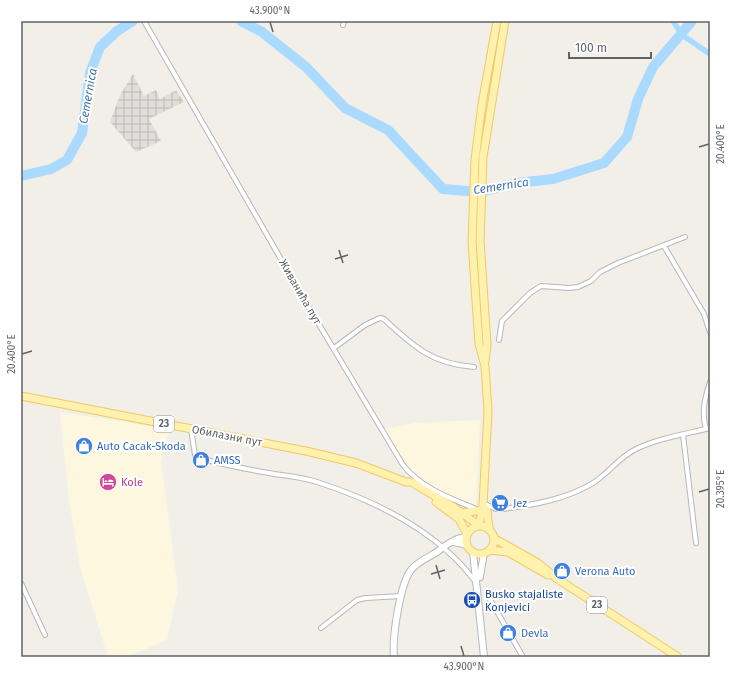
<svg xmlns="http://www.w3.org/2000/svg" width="731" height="678" font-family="'Fira Sans',sans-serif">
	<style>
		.commercial { fill: #fef7e0 }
		.industrial { fill: url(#industrial-grid) }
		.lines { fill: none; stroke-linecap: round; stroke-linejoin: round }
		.canal { stroke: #aadaff; stroke-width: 5.5 }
		.river { stroke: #aadaff; stroke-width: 10 }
		.street-casing { stroke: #b5b8bc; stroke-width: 6 }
		.secondary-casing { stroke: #b6babf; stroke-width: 8 }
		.primary-casing { stroke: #f2c960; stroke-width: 9 }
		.street { stroke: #fff; stroke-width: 4 }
		.secondary { stroke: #fff; stroke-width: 6 }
		.primary { stroke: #fff2af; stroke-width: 7 }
		.ticks { fill: none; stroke: #5f6368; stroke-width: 1.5 }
		.labels { text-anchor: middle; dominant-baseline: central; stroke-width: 4; stroke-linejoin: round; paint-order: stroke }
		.shield { fill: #fff; stroke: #8f9295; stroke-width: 1 }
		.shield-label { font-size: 10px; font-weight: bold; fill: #5f6368 }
		.street-label { font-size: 11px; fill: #5f6368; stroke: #fff }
		.shop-label { font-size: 11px; fill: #366cbe; stroke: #fff; text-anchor: start }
		.hotel-label { font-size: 11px; fill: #b23c85; stroke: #fff; text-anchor: start }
		.transit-label { font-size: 11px; fill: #164399; stroke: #fff; text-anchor: start }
		.water-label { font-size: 12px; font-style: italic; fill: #4174aa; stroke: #fff }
		.neatline { fill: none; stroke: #5f6368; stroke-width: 1.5 }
		.ticks-label { font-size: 10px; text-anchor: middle; fill: #5f6368 }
	</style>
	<defs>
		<pattern id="industrial-grid" width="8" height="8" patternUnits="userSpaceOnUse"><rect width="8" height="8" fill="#e0deda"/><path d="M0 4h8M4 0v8" fill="none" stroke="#b9b8b5"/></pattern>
	</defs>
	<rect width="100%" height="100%" fill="#f1efe8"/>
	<!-- commercial -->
	<path class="commercial" d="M 60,412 L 170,429 L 161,461 L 178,590 L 167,640 L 126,657 L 108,657 L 80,567 L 69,500 Z
		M 480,420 L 476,507 L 437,490 L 415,477 L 384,429 L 415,423 Z"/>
	<!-- industrial -->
	<path class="industrial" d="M 133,74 L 144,96 L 156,90 L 160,99 L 176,90 L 184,102 L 149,119 L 161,141 L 136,152 L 110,122 L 120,95 Z"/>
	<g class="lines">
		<!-- canal -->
		<path class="canal" d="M 673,21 L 682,35 L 710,54"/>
		<!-- river -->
		<path class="river" d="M 241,21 L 262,32 L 306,67 L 345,108 L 388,130 L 443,189 L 480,192 L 517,183 L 553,179 L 604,163 L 627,137 L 638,99 L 653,67 L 692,21
			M 21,176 L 51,169 L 67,160 L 82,133 L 90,73 L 100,47 L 117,31 L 133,21"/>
		<defs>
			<path id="street" d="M 144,21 L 305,301 L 403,465 C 420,487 449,498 474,508
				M 343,25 L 344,21
				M 664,246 L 704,314 L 710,332
				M 499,340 L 502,321 L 530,293 L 541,286 L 569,288 L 578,287 L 591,281 L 600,272 L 618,263 L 685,237
				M 334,348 L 365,325 L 380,318 L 384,319 C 413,346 432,364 474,367
				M 191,429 L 195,455 L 198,458 C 222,464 245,469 269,473 C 285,476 302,477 317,482 C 376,501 437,531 475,581
				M 706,429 C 701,412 705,398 710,382
				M 683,435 L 696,543
				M 485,504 L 496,509 L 503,509 C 533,505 567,499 593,483 C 609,473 619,457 636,449 C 659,438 686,434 710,428
				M 21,583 L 45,635
				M 488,596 L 523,657
				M 321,628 L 357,600 L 366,598 L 401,596"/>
			<path id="secondary" d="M 454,542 L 467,545
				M 473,552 L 484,657
				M 480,577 L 484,553
				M 394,657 C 392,638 400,584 411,570 C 417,562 429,557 437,552 C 446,545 455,538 466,537"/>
			<path id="primary" d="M 485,361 L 487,345 L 480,240 L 483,157 L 505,21
				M 21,396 L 306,451 L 356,463 L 406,482 L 411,482 L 455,508 L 478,525
				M 436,502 L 459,519 L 467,534
				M 483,505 L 487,511 L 489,528
				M 462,513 L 482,510
				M 479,525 L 483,505 L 488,411 L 485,366 L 479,344 L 472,242 L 475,160 L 482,104 L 497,21
				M466 540a14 14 0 1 1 28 0a14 14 0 1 1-28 0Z
				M 495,539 L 538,563 L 556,578 L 678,657
				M 490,550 L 508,552 L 548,575"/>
		</defs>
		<!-- street casing -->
		<use href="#street" class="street-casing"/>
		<!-- secondary casing -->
		<use href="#secondary" class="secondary-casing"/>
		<!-- primary casing -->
		<use href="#primary" class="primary-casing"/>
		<!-- street -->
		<use href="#street" class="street"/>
		<!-- secondary -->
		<use href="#secondary" class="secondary"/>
		<!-- primary -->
		<use href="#primary" class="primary"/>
	</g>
	<!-- ticks -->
	<path class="ticks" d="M 270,22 L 273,32M 699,147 L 709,144M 339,250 L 343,263M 335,259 L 348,255M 22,354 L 32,351M 699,492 L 709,489M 436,565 L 440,579M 431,574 L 445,570M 461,646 L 464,656"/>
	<!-- icons -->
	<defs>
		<symbol id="shop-disc" viewBox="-11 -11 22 22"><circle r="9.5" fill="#3f7fe0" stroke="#fff"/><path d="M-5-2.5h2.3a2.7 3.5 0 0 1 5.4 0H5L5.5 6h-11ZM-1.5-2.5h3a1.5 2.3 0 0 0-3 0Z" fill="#fff"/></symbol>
		<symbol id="hotel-disc" viewBox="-11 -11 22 22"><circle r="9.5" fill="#d1479c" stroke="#fff"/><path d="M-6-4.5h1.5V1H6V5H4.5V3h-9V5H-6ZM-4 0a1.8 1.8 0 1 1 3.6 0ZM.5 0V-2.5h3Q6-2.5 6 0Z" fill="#fff"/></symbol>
		<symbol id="supermarket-disc" viewBox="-11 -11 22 22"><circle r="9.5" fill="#3f7fe0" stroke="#fff"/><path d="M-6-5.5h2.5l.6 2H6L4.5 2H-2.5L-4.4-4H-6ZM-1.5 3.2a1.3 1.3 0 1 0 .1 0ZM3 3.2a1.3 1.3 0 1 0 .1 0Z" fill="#fff"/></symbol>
		<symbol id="bus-disc" viewBox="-11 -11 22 22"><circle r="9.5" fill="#1a4fb4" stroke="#fff"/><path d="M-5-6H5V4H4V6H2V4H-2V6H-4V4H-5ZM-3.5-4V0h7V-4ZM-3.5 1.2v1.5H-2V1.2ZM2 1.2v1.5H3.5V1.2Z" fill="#fff"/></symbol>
	</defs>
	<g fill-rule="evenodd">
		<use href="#shop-disc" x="74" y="436" width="20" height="20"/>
		<use href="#shop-disc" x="191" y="450" width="20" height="20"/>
		<use href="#hotel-disc" x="98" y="472" width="20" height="20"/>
		<use href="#supermarket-disc" x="490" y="493" width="20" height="20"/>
		<use href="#shop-disc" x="552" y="561" width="20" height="20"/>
		<use href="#bus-disc" x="462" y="590" width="20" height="20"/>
		<use href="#shop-disc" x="498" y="623" width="20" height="20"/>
	</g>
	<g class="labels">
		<!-- shield labels -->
		<g class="shield">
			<rect x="154" y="416" width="20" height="16" rx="3"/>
			<rect x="587" y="597" width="20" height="16" rx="3"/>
		</g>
		<g class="shield-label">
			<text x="164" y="424">23</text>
			<text x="597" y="605">23</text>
		</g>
		<!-- street labels -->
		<g class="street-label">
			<text transform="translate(300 292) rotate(60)">Живанића пут</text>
			<text transform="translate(227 436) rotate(11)">Обилазни пут</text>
		</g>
		<!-- shop labels -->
		<g class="shop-label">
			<text x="97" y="446">Auto Cacak-Skoda</text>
			<text x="214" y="460">AMSS</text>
			<text x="513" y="503">Jez</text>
			<text x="575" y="571">Verona Auto</text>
			<text x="521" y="633">Devla</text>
		</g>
		<!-- hotel labels -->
		<g class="hotel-label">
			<text x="121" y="482">Kole</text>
		</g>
		<!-- transit labels -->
		<g class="transit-label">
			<text x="485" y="594">Busko stajaliste<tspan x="485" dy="13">Konjevici</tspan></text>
		</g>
		<!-- water labels -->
		<g class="water-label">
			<text transform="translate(88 96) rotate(-80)">Cemernica</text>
			<text transform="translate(501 186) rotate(-9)">Cemernica</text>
		</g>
	</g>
	<!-- border -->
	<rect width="731" height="678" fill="none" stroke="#ffffff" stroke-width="44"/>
	<!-- scale -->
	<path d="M569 52v6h82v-6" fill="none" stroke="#5f6368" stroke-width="2"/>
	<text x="575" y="52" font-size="12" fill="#5f6368" stroke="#ffffff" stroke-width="3" paint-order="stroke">100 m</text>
	<rect x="22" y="22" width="687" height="634" class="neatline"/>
	<g class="ticks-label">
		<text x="270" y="14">43.900°N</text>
		<text transform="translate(720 144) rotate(-90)" y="4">20.400°E</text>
		<text transform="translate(11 354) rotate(-90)" y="4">20.400°E</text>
		<text transform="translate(720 489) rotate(-90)" y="4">20.395°E</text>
		<text x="464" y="670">43.900°N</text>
	</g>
</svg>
